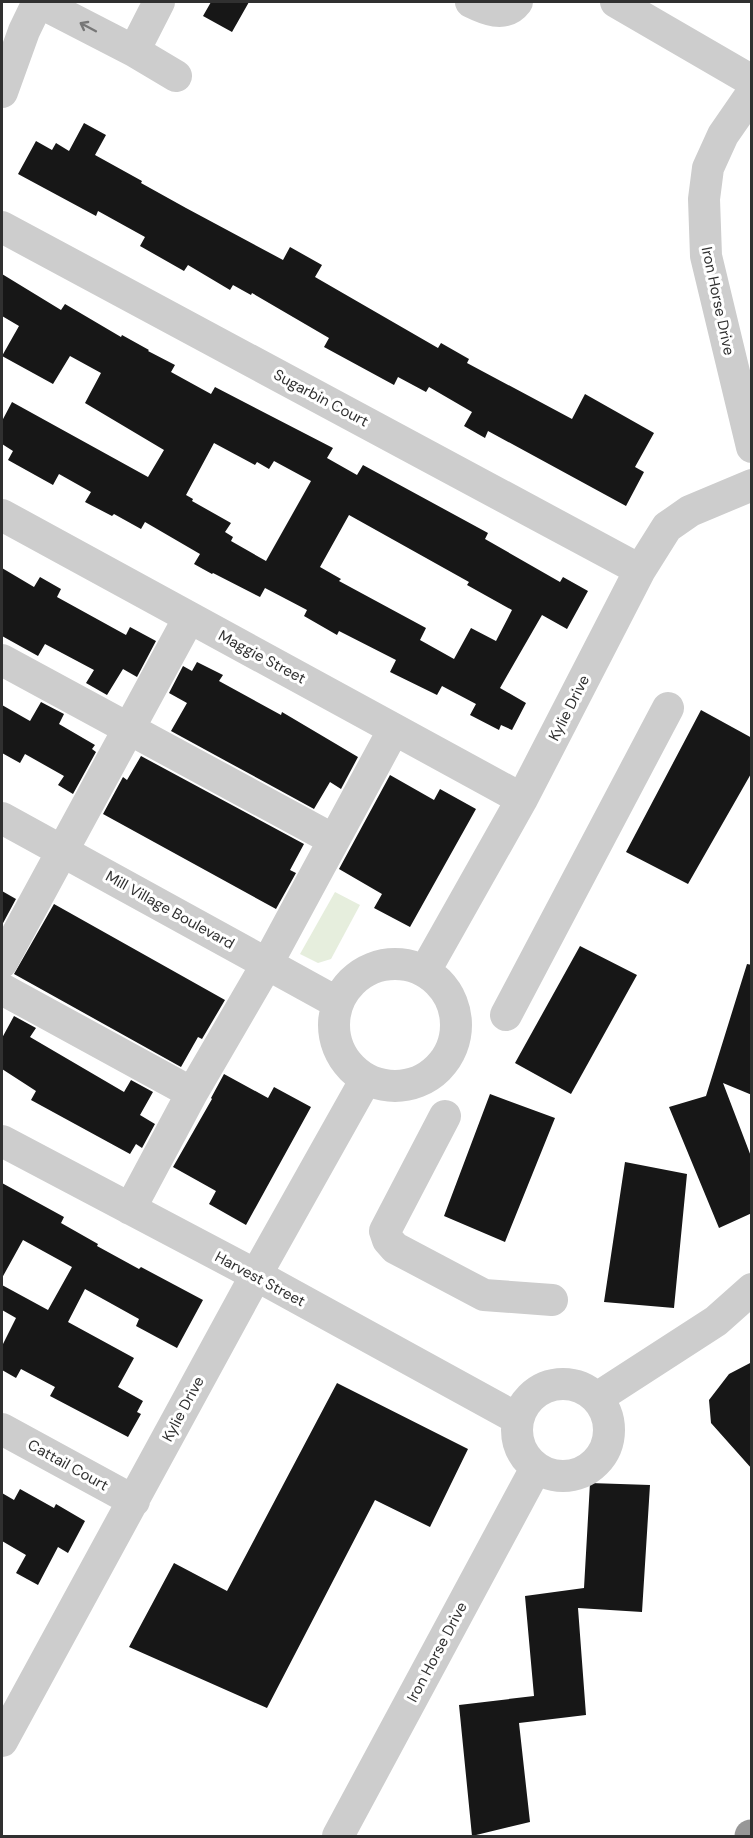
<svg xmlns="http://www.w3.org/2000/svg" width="753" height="1838" font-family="'DM Sans',sans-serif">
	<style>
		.green { fill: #e6eedd }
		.building { fill: #171717; fill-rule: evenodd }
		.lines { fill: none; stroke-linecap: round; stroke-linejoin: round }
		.minor { stroke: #cdcdcd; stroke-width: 32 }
		.highway { stroke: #979797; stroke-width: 33 }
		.oneway { stroke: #777 }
		.labels { text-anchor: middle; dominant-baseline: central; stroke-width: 6; stroke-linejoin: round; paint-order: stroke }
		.street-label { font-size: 15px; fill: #303030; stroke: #fff }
	</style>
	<rect width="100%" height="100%" fill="#fff"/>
	<!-- green -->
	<path class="green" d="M 335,892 L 360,905 L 331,959 L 318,963 L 300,954 Z"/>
	<!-- building -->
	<path class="building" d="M 211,2 L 249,2 L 232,32 L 203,16 Z
		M 84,123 L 106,135 L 95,155 L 142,181 L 141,183 L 186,208 L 283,260 L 290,247 L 322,265 L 315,277 L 438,348 L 441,343 L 469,359 L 467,363 L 572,419 L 585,394 L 654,433 L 635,467 L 644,472 L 626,506 L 488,431 L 485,438 L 464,426 L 472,412 L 429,387 L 426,392 L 398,377 L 394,385 L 324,347 L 329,338 L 252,293 L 251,295 L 233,285 L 230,290 L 188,265 L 184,271 L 140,246 L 145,237 L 98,211 L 96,216 L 18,174 L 36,141 L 52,150 L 56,143 L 69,151 Z
		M 2,274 L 61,310 L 65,304 L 121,337 L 122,335 L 149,350 L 148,351 L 175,365 L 171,372 L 211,394 L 215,387 L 333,448 L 327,458 L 357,475 L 363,465 L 488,533 L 485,539 L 560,582 L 563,577 L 588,591 L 567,629 L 542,615 L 500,688 L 526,703 L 512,730 L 501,725 L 499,730 L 470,715 L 476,704 L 442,686 L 437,695 L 390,672 L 396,660 L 339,631 L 337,635 L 304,616 L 307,610 L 265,588 L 260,597 L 213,573 L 212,574 L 194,564 L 200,554 L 145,522 L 141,529 L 114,514 L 112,516 L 85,502 L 91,492 L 59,474 L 53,485 L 8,460 L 13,451 L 2,444 L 2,421 L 12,402 L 148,477 L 164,450 L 85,403 L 101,373 L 70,356 L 53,384 L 2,356 L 19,326 L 2,316 ZM 214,443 L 255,465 L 257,462 L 269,469 L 274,461 L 311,481 L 266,561 L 231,541 L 233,537 L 225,532 L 231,523 L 192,501 L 193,499 L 186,495 ZM 349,515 L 469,582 L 467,585 L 512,610 L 496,641 L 471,628 L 454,659 L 420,640 L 426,628 L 339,581 L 341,579 L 320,567 Z
		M 2,568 L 34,587 L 40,577 L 61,589 L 57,597 L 126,635 L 130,627 L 156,641 L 137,677 L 123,669 L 107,695 L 86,683 L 94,670 L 45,644 L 38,656 L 2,636 Z
		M 197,662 L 223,675 L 219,681 L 281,715 L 282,712 L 358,757 L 341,789 L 330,782 L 314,809 L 171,731 L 187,703 L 169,693 L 183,666 L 192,671 Z
		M 41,702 L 64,714 L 59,724 L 95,745 L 92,749 L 96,752 L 73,794 L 58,785 L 64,776 L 25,754 L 20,763 L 2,753 L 2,705 L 30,721 Z
		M 701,710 L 752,738 L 752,772 L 688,884 L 626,852 Z
		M 141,756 L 304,844 L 290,870 L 296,873 L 276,909 L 103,814 L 123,777 L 127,780 Z
		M 390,775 L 434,800 L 440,789 L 476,809 L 410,927 L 374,908 L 382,894 L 339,869 Z
		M 2,891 L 16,899 L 2,925 Z
		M 54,904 L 225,1000 L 202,1039 L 198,1037 L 181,1067 L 14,974 Z
		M 580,946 L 637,975 L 571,1094 L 515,1063 Z
		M 747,964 L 752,965 L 752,1095 L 723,1083 L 752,1159 L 752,1213 L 719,1228 L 669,1107 L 706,1096 Z
		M 14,1016 L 36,1028 L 30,1037 L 124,1092 L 131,1080 L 153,1092 L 140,1115 L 155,1124 L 142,1148 L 136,1144 L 130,1154 L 31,1100 L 36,1091 L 2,1069 L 2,1038 Z
		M 224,1074 L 268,1098 L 274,1087 L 311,1107 L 246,1225 L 209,1204 L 216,1191 L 173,1167 L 212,1099 L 211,1098 Z
		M 490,1094 L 555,1118 L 505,1242 L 444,1216 Z
		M 625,1162 L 687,1174 L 674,1308 L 604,1302 Z
		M 2,1183 L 64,1217 L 61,1223 L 98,1244 L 97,1246 L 139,1269 L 141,1267 L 203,1300 L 177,1348 L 136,1326 L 139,1319 L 85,1289 L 68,1322 L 134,1358 L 118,1387 L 143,1401 L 137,1412 L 141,1414 L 128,1437 L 50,1396 L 55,1387 L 21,1369 L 16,1378 L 2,1370 L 2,1346 L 16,1318 L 2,1310 L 2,1285 L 48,1310 L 72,1267 L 23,1240 L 2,1278 Z
		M 752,1362 L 752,1469 L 711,1423 L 709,1400 L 729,1374 Z
		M 337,1383 L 468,1449 L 430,1527 L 375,1500 L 267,1708 L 129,1647 L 174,1563 L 227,1591 Z
		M 590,1483 L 650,1485 L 642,1612 L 578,1608 L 586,1715 L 519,1723 L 530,1822 L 472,1836 L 459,1705 L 534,1696 L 525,1596 L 584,1588 Z
		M 20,1489 L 54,1508 L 56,1504 L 85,1521 L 68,1553 L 58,1547 L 38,1585 L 16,1573 L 26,1555 L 2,1541 L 2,1493 L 14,1500 Z"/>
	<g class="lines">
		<!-- minor -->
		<path class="minor" d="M 39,2 L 134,51 L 176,76
			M 471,2 C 485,9 505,18 517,2
			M 616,2 L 752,81
			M 134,51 L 159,2
			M 2,92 L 24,31 L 38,2
			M 752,93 L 723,135 L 708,168 L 704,199 L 706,256 L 752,447
			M 2,227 L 640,570
			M 2,515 L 522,799
			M 2,660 L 334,840
			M 2,818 L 338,1003
			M 2,962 L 189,618
			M334 1025a61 61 0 1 1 122 0a61 61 0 1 1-122 0Z
			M 425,971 L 522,799 L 640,570 L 667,527 L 690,511 L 752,485
			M 2,989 L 192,1093
			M 506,1015 L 668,708
			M 445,1116 L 385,1231 L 388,1240 L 395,1248 L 484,1295 L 552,1300
			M 2,1141 L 256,1275 L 518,1419
			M 130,1209 L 192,1093 L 267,964 L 394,729
			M517 1430a46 46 0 1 1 92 0a46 46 0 1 1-92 0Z
			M 597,1398 L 716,1321 L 752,1289
			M 2,1429 L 134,1501
			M 2,1741 L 256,1275 L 366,1079
			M 338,1836 L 536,1468"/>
		<!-- highway -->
		<path class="highway" d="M 751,1836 L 752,1836"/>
	</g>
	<!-- one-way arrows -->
	<defs><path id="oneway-shaft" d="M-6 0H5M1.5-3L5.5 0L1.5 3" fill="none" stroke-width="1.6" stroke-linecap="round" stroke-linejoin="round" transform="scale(1.5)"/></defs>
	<use class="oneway" href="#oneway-shaft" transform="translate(88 27) rotate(-152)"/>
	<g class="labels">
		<!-- street labels -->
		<g class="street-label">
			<text transform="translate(718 301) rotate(78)">Iron Horse Drive</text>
			<text transform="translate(321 398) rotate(28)">Sugarbin Court</text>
			<text transform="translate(262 657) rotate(28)">Maggie Street</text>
			<text transform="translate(569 708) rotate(-63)">Kylie Drive</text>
			<text transform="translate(170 910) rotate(29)">Mill Village Boulevard</text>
			<text transform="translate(260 1279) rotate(28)">Harvest Street</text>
			<text transform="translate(183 1409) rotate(-62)">Kylie Drive</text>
			<text transform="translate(68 1465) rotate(29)">Cattail Court</text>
			<text transform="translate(437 1652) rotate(-62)">Iron Horse Drive</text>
		</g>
	</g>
	<!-- border -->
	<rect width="753" height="1838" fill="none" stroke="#303030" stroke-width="6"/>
</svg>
